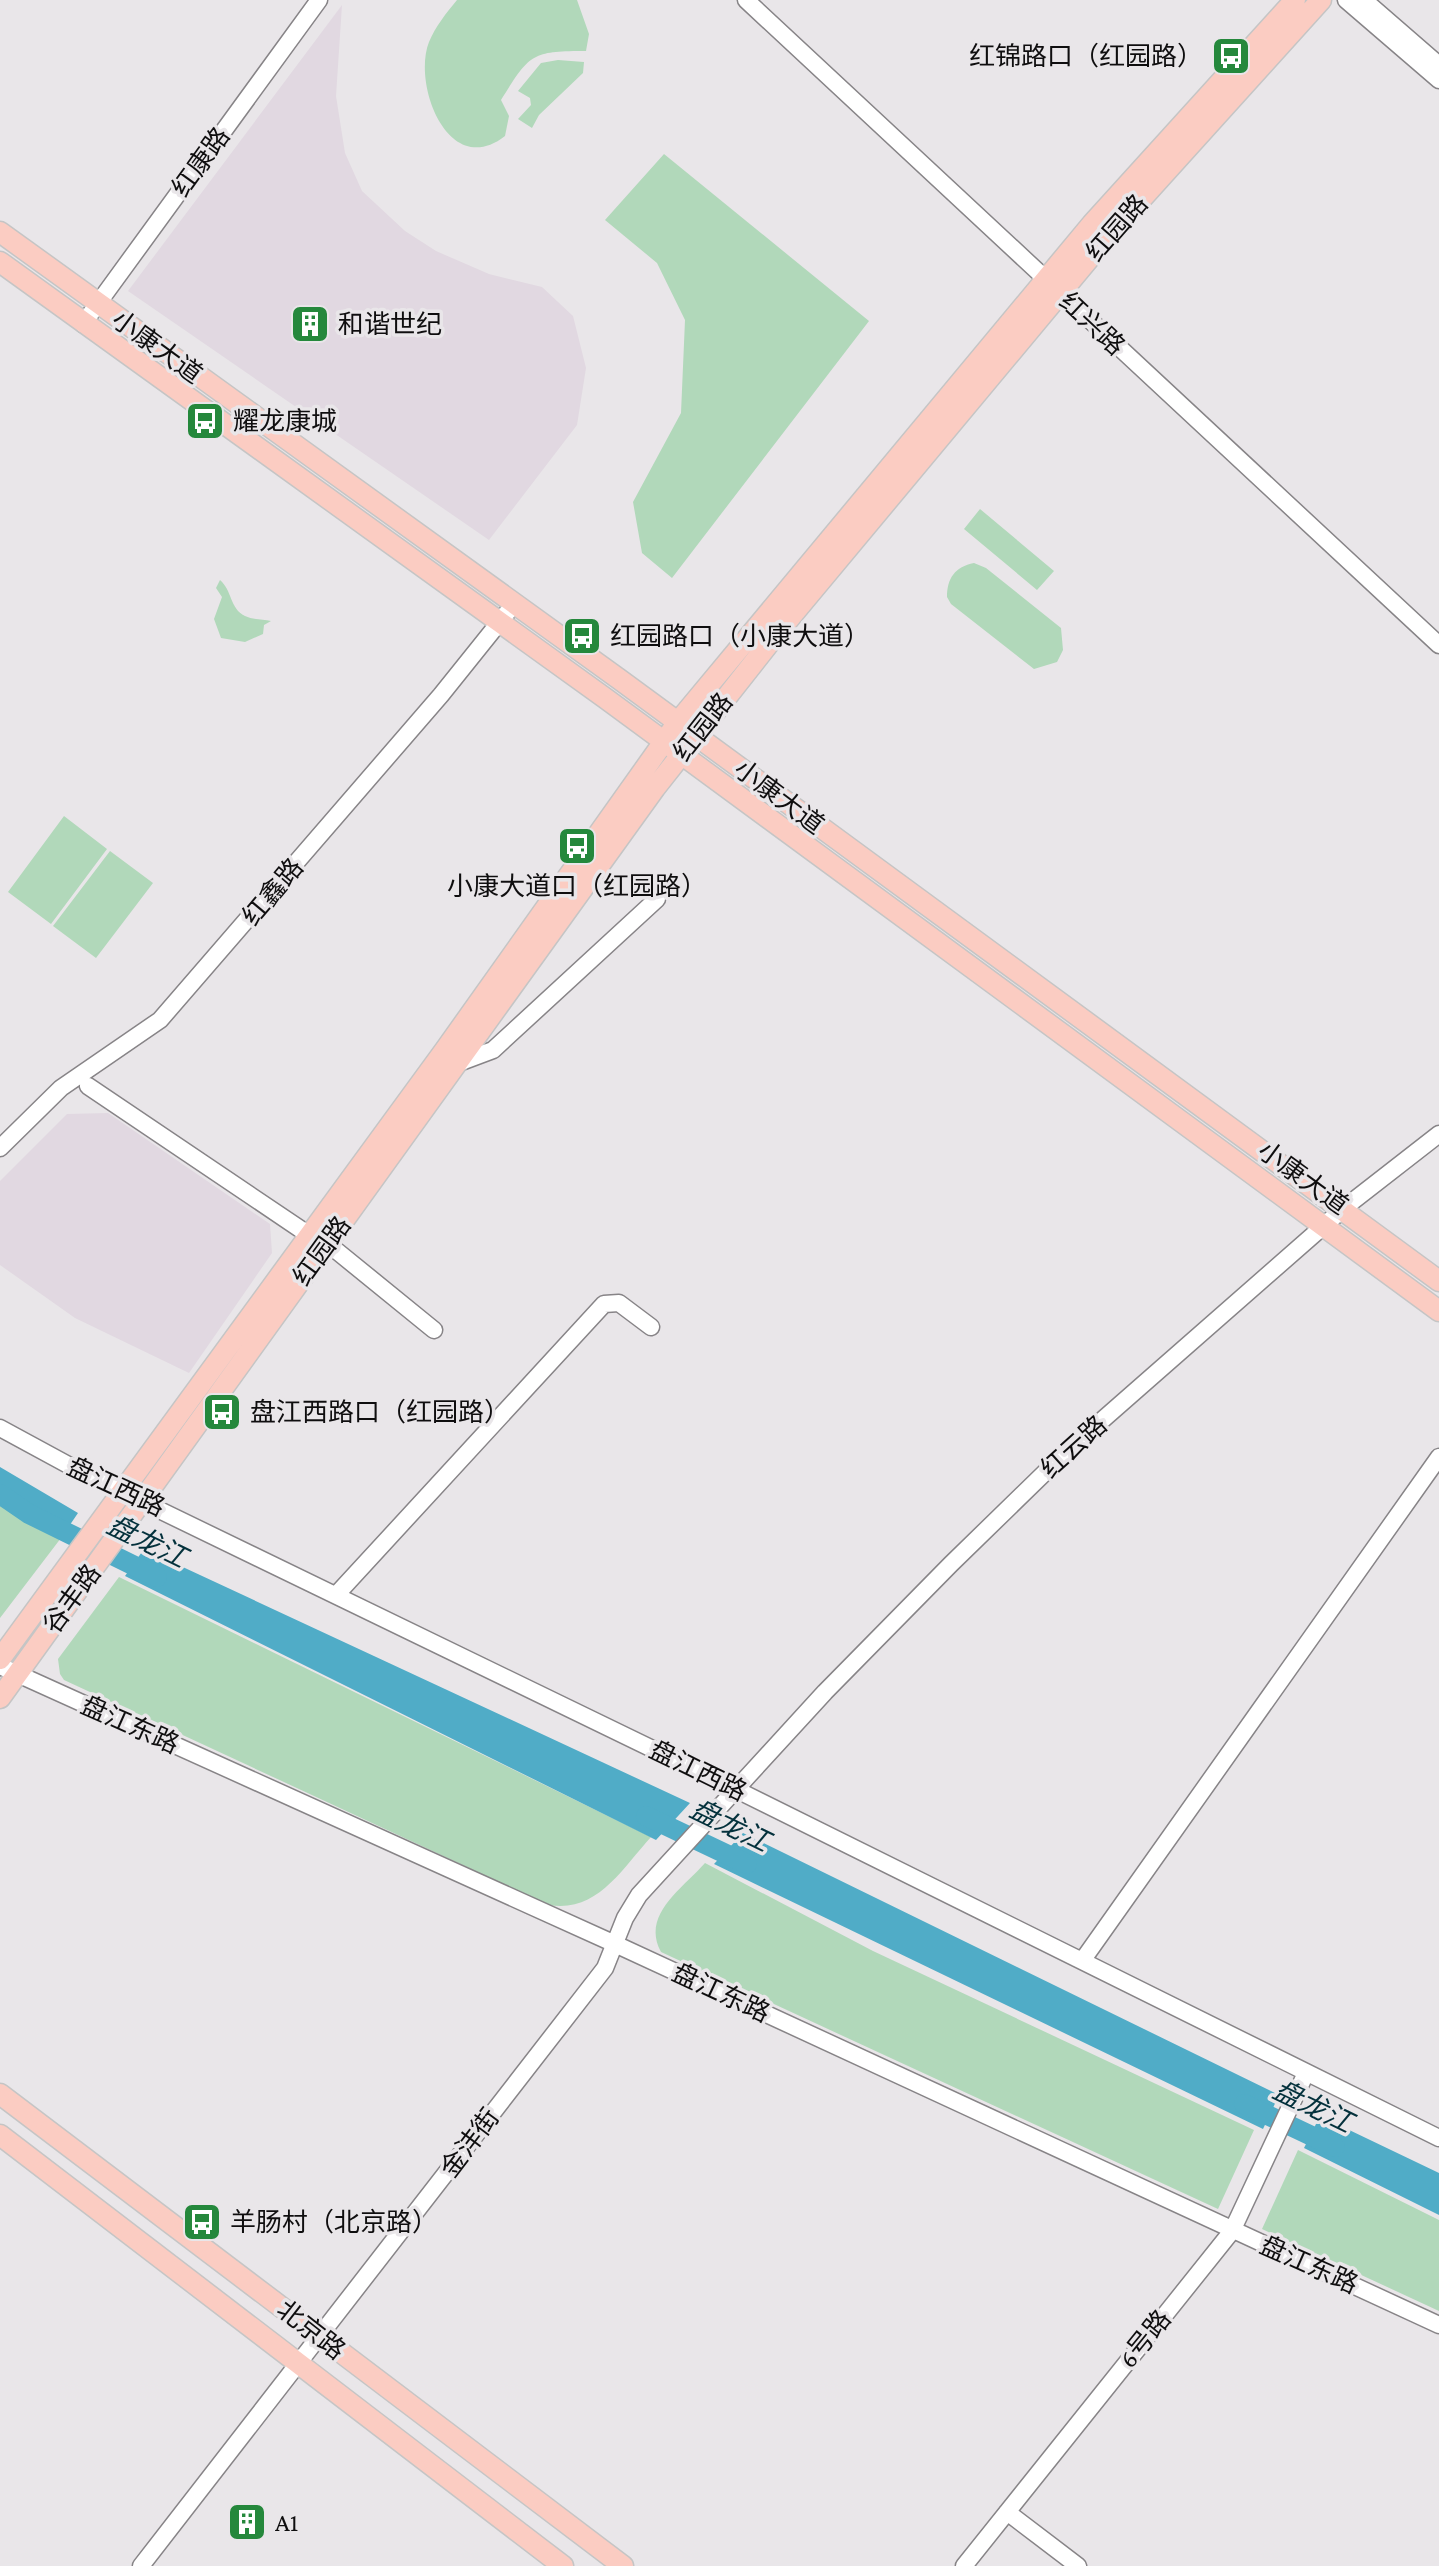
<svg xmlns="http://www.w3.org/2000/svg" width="1439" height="2566" font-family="'Crimson Pro','Noto Sans SC',serif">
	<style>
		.built { fill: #e1d8e1 }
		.green { fill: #b1d8ba }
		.water { fill: #50acc7 }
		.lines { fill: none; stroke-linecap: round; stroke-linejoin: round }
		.river { stroke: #50acc7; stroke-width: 20 }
		.minor-casing { stroke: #878487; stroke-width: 19 }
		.major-casing { stroke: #c5c5c5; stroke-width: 23 }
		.minor { stroke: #fff; stroke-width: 16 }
		.major { stroke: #fbccc2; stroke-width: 20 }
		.labels { text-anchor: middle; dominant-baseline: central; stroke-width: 7; stroke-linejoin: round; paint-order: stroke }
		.poi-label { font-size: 26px; fill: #0f0e0f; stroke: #e9e6e9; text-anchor: start }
		.street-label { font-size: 26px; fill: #0f0e0f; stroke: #e9e6e9 }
		.water-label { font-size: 28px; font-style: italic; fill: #04313c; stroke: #e9e6e9 }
	</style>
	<rect width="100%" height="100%" fill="#e9e6e9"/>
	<!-- built -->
	<path class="built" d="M 342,5 L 336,96 L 345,153 L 362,191 L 405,231 L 436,251 L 489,274 L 542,287 L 573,316 L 586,368 L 577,425 L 489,540 L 128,291 Z
		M 108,1113 L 270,1224 L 272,1253 L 189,1373 L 75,1318 L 0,1265 L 0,1181 L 67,1114 Z"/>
	<!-- green -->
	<path class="green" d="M 457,0 L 577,0 L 589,34 L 586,51 C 531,51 530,54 501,100 L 509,116 L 505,136 C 449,180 412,85 429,42 C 435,27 447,12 457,0 Z
		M 558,60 L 584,62 L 583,73 L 539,115 L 532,128 L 518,119 L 531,105 L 530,98 L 518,91 L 541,63 Z
		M 664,154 L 869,321 L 672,578 L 642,553 L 633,502 L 681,413 L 685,320 L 657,263 L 605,220 Z
		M 980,509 L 1054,571 L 1037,590 L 964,529 Z
		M 974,563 L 986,568 L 1061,628 L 1063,650 L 1057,662 L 1034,669 L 951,604 L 947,597 C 947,578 955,567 974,563 Z
		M 220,580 C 232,590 230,609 245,616 C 253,620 263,619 271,621 L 264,625 L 263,634 L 245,642 L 221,638 L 214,619 L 222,597 L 216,588 Z
		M 64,816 L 107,849 L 51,924 L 8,892 Z
		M 110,851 L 153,883 L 96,958 L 53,926 Z
		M 0,1506 L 61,1538 L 0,1618 Z
		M 119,1577 L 651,1837 C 621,1870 597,1913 549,1905 L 64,1680 L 60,1674 L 58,1659 Z
		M 705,1863 L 873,1951 L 1254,2130 L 1218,2209 L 661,1952 C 641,1915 681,1890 705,1863 Z
		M 1298,2150 L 1439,2220 L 1439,2311 L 1262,2229 Z"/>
	<!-- water -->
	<path class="water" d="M 0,1467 L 78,1513 L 61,1538 L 0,1506 Z
		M 144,1549 L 690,1803 L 656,1840 L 125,1576 Z
		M 743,1833 L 1279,2095 L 1263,2129 L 714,1864 Z
		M 1320,2116 L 1439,2173 L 1439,2215 L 1304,2148 Z"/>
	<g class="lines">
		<!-- river -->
		<path class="river" d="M 0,1494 L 29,1514 L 157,1577
			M 646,1816 L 747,1864
			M 1244,2104 L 1335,2147"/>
		<defs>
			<path id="minor" d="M 746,0 L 1439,645
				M 1346,0 L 1439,80
				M 1364,0 L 1439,65
				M 83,324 L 319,0
				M 461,1062 L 493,1050 L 657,899
				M 88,1086 L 309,1235
				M 0,1148 L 61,1088 L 160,1020 L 441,695 L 514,604
				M 327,1243 L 434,1330
				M 0,1428 L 83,1473 L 735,1789 L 1439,2138
				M 337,1594 L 604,1304 L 619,1303 L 651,1327
				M 0,1666 L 615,1944 L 1439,2325
				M 1082,1961 L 1439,1457
				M 1007,2512 L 1078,2566
				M 141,2566 L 605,1968 L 625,1918 L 639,1895 L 825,1692 L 951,1564 L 1067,1451 L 1344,1208 L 1439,1134
				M 964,2566 L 1232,2231 L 1306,2073"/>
			<path id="major" d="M 0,232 L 619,679 L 1439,1281
				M 0,262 L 605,698 L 1439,1311
				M 0,1659 L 445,1050 L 678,722 L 1092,224 L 1295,0
				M 0,1698 L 655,788 L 778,632 L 1107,237 L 1321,0
				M 0,2094 L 623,2566
				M 0,2135 L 563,2566"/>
		</defs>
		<!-- minor casing -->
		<use href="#minor" class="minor-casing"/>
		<!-- major casing -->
		<use href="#major" class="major-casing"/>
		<!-- minor -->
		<use href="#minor" class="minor"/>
		<!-- major -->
		<use href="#major" class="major"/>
	</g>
	<!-- icons -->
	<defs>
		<symbol id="bus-square" viewBox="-11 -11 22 22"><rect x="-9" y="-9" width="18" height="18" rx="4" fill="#25883c" stroke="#e9e6e9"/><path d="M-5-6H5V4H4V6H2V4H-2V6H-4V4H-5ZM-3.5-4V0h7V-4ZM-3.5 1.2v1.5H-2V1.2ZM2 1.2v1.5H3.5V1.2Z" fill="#fff"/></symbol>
		<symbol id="building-square" viewBox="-11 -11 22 22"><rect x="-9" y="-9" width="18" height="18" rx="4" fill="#25883c" stroke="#e9e6e9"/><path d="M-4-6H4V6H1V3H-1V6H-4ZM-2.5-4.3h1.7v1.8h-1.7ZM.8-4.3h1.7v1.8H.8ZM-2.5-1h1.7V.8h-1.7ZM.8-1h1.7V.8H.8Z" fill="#fff"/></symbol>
	</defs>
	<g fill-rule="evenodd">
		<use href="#bus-square" x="1209" y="34" width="44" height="44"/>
		<use href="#building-square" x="288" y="302" width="44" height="44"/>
		<use href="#bus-square" x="183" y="399" width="44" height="44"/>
		<use href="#bus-square" x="560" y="614" width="44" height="44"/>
		<use href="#bus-square" x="555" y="824" width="44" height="44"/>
		<use href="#bus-square" x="200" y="1390" width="44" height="44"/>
		<use href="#bus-square" x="180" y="2200" width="44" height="44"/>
		<use href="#building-square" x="225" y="2500" width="44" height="44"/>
	</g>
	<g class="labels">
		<!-- poi labels -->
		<g class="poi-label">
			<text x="1203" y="56" text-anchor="end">红锦路口（红园路）</text>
			<text x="338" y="324">和谐世纪</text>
			<text x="233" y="421">耀龙康城</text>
			<text x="610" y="636">红园路口（小康大道）</text>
			<text x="577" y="886" text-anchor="middle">小康大道口（红园路）</text>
			<text x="250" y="1412">盘江西路口（红园路）</text>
			<text x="230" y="2222">羊肠村（北京路）</text>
			<text x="275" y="2522">A1</text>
		</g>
		<!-- street labels -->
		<g class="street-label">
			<text transform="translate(201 162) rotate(-54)">红康路</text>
			<text transform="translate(1117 228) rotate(-49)">红园路</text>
			<text transform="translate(1092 324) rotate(43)">红兴路</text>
			<text transform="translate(157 347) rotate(36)">小康大道</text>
			<text transform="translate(703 727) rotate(-52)">红园路</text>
			<text transform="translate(779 797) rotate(37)">小康大道</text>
			<text transform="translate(273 892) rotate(-50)">红鑫路</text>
			<text transform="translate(1303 1178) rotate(36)">小康大道</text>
			<text transform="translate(322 1251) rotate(-54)">红园路</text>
			<text transform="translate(1074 1447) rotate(-42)">红云路</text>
			<text transform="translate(116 1487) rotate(25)">盘江西路</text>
			<text transform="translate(72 1599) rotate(-54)">谷丰路</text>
			<text transform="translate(130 1725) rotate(24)">盘江东路</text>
			<text transform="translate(698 1771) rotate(26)">盘江西路</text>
			<text transform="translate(721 1993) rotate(25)">盘江东路</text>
			<text transform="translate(470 2143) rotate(-53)">金沣街</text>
			<text transform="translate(1309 2265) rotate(24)">盘江东路</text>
			<text transform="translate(311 2330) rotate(38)">北京路</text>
			<text transform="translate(1145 2339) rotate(-51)">6号路</text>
		</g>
		<!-- water labels -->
		<g class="water-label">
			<text transform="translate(147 1541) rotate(26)">盘龙江</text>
			<text transform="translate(730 1825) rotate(26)">盘龙江</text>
			<text transform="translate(1313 2106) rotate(26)">盘龙江</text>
		</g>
	</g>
</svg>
